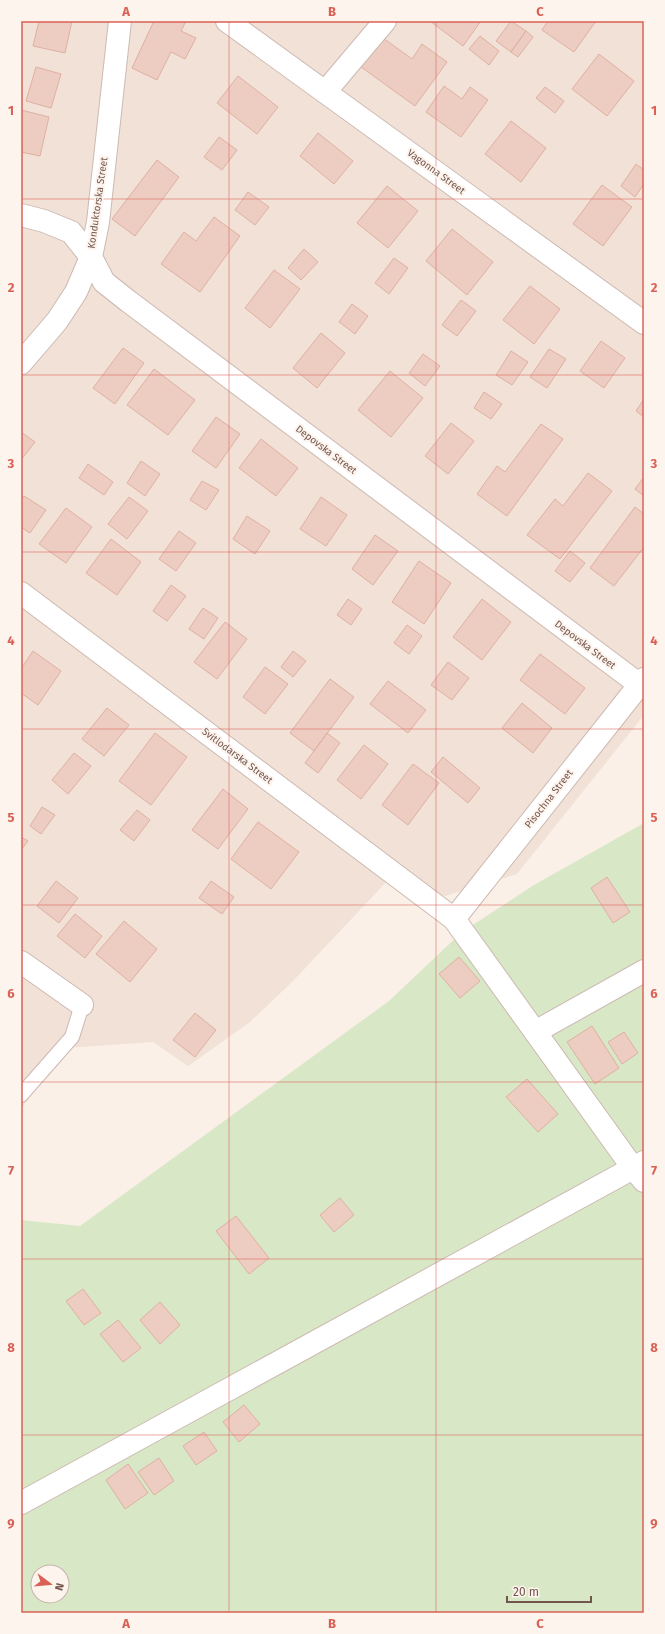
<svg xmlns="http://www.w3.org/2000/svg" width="665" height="1634" font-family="'Fira Sans',sans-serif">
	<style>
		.residential { fill: #f1e1d6 }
		.green { fill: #d8e7c6; fill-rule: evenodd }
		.building { fill: #edccc1; stroke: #dfb0a2 }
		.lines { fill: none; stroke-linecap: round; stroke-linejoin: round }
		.service-casing { stroke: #cdb9b1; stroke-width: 16 }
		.minor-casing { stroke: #cdb9b1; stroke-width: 24 }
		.service { stroke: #fff; stroke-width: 14 }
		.minor { stroke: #fff; stroke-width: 22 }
		.grid { fill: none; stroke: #da6056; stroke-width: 1; stroke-opacity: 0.55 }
		.labels { text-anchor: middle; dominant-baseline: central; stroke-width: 4; stroke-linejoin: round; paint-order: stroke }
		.street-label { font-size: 10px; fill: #72554d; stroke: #fdf4ed }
		.neatline { fill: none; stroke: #da6056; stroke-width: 1.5 }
		.grid-label { font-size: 13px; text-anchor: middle; font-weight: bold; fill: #da6056 }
	</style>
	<rect width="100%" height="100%" fill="#faf0e7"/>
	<!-- residential -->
	<path class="residential" d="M 21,21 L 644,21 L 644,715 L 517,874 L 445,896 L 392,876 L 293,981 L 250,1022 L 188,1066 L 153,1042 L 66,1048 L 21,1109 Z"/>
	<!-- green -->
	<path class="green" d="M 644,823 L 644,1613 L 21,1613 L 21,1220 L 80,1226 L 389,1001 L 462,932 L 534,885 ZM 38,1572 L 62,1572 L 62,1596 L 38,1596 Z"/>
	<!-- building -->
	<path class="building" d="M 39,21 L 72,21 L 65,53 L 33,46 Z
		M 154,21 L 186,21 L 181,31 L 196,38 L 185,59 L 171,52 L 157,80 L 132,68 Z
		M 430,21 L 481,21 L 463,46 Z
		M 511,21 L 526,31 L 511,52 L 496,41 Z
		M 548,21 L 596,21 L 574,52 L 542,30 Z
		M 526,31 L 533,37 L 518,57 L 511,52 Z
		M 379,35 L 412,59 L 422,44 L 447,62 L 415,106 L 357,64 Z
		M 480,36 L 499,51 L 489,65 L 469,49 Z
		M 599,54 L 634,81 L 607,116 L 572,89 Z
		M 36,67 L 61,74 L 51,108 L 26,101 Z
		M 238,76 L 278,107 L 257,134 L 217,103 Z
		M 444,86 L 462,99 L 470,87 L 488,100 L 461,137 L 426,112 Z
		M 545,87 L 564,101 L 555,113 L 536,98 Z
		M 21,110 L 49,117 L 40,156 L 21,152 Z
		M 511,121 L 546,148 L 521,182 L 485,154 Z
		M 318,133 L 353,161 L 334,184 L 300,156 Z
		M 219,137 L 237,150 L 222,170 L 204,157 Z
		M 157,160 L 179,177 L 135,236 L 112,219 Z
		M 636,164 L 644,170 L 644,184 L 635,197 L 621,186 Z
		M 602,185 L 632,207 L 603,246 L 573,224 Z
		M 387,186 L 418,211 L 388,248 L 357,223 Z
		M 248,192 L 269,207 L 255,225 L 235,210 Z
		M 214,217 L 240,236 L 200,292 L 161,264 L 184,232 L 196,241 Z
		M 452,229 L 493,262 L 467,295 L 426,261 Z
		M 304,249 L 318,262 L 301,280 L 288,268 Z
		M 394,258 L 408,268 L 389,294 L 375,283 Z
		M 274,270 L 300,289 L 270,328 L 245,308 Z
		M 530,286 L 560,309 L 534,344 L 503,320 Z
		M 461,300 L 476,311 L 457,336 L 442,325 Z
		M 352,304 L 368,316 L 355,334 L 339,322 Z
		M 321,333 L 345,353 L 317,388 L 293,368 Z
		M 601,341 L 625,358 L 604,388 L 580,371 Z
		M 123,348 L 144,363 L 115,404 L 93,388 Z
		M 549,349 L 566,359 L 547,388 L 530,377 Z
		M 511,351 L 528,362 L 512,385 L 496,375 Z
		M 423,354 L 440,366 L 425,386 L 409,373 Z
		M 154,369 L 195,400 L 168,435 L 127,405 Z
		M 390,371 L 423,398 L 391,437 L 358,410 Z
		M 484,392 L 502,404 L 491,419 L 474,408 Z
		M 644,399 L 644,417 L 636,411 Z
		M 216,417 L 240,434 L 216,468 L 192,451 Z
		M 451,423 L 474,441 L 448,474 L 425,456 Z
		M 541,424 L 563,439 L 507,516 L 477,494 L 497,466 L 505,472 Z
		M 21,432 L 35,442 L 21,460 Z
		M 261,439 L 298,468 L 276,496 L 239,468 Z
		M 141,461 L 160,474 L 145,496 L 127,483 Z
		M 88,464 L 113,482 L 104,495 L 79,478 Z
		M 588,473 L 612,491 L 560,559 L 527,535 L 555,499 L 563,506 Z
		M 644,477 L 644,496 L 635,489 Z
		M 202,481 L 219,490 L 206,510 L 190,500 Z
		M 24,496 L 46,510 L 30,533 L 21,527 L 21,500 Z
		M 129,497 L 148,511 L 127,539 L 108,524 Z
		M 321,497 L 347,515 L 326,546 L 300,529 Z
		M 635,507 L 644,514 L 644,547 L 614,586 L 590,568 Z
		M 66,508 L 92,527 L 66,563 L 39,544 Z
		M 247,516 L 270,531 L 255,554 L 233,539 Z
		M 179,531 L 196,543 L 176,571 L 159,559 Z
		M 375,535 L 398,551 L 373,585 L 352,569 Z
		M 111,539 L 141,562 L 117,595 L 86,573 Z
		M 570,551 L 585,563 L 570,582 L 555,571 Z
		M 419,561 L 451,583 L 424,624 L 392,602 Z
		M 171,585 L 186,596 L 167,621 L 153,611 Z
		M 348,599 L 362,609 L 351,625 L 337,615 Z
		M 482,599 L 511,622 L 482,660 L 453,637 Z
		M 203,608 L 218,618 L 204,639 L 189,629 Z
		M 225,622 L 247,639 L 217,679 L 194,662 Z
		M 407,625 L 422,636 L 409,654 L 394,643 Z
		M 33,651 L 61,671 L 38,705 L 21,693 L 21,669 Z
		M 293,651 L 306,661 L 293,677 L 281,667 Z
		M 540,654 L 585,688 L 565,714 L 520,680 Z
		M 448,662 L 469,678 L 452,700 L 431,685 Z
		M 265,667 L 288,684 L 265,714 L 243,697 Z
		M 330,679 L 354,697 L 314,751 L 290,733 Z
		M 388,681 L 426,710 L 408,733 L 370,704 Z
		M 522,703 L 552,728 L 533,753 L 502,728 Z
		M 107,708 L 129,725 L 104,756 L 82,739 Z
		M 155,733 L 187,757 L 151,805 L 119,781 Z
		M 327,733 L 340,743 L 318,773 L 305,763 Z
		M 364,745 L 388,764 L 361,799 L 337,780 Z
		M 74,753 L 91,766 L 68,794 L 52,780 Z
		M 443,757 L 480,788 L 468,803 L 431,772 Z
		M 413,764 L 439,783 L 408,825 L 382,805 Z
		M 223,789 L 248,809 L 218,849 L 192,830 Z
		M 42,807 L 55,815 L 41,834 L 30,826 Z
		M 137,810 L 150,820 L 134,841 L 120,830 Z
		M 258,822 L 299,852 L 271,889 L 231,859 Z
		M 21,837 L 28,841 L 21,850 Z
		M 607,877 L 630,912 L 613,923 L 591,888 Z
		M 56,881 L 78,898 L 59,923 L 37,906 Z
		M 211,881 L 234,897 L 222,914 L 199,898 Z
		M 75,914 L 102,936 L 85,958 L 57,936 Z
		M 124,921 L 157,949 L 130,982 L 96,954 Z
		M 459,957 L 480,981 L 460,998 L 439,974 Z
		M 195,1013 L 216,1030 L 195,1057 L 173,1040 Z
		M 592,1026 L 619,1068 L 595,1084 L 567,1042 Z
		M 624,1032 L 638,1053 L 622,1064 L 608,1042 Z
		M 527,1079 L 558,1114 L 538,1132 L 506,1097 Z
		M 340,1198 L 354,1215 L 334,1232 L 320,1215 Z
		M 236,1216 L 269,1258 L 249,1274 L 216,1231 Z
		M 83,1289 L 101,1313 L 84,1325 L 66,1301 Z
		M 160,1302 L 180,1325 L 160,1344 L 140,1320 Z
		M 118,1320 L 141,1348 L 123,1362 L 100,1334 Z
		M 244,1405 L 260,1424 L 239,1442 L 223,1422 Z
		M 204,1432 L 217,1451 L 196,1465 L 183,1446 Z
		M 159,1458 L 174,1481 L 154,1495 L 138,1472 Z
		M 128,1464 L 148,1493 L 125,1509 L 106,1480 Z"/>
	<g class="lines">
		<defs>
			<path id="service" d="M 21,1095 L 72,1037 L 82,1005"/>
			<path id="minor" d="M 227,21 L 644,323
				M 325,92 L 385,21
				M 21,215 L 44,221 L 71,232 L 91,257 L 104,282 L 128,301 L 640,685
				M 21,363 L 57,321 L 76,292 L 91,257 L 98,222 L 120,21
				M 21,593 L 454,919 L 633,1168 L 644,1181
				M 454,919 L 644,679
				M 21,962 L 82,1005
				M 535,1032 L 644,971
				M 21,1503 L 644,1162"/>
		</defs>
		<!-- service casing -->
		<use href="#service" class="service-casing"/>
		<!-- minor casing -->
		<use href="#minor" class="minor-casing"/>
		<!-- service -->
		<use href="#service" class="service"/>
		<!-- minor -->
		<use href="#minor" class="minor"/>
	</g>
	<!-- grid -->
	<path class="grid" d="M 229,21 L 229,1613M 436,21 L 436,1613M 21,199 L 644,199M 21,375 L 644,375M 21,552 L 644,552M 21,729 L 644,729M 21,905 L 644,905M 21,1082 L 644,1082M 21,1259 L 644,1259M 21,1435 L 644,1435"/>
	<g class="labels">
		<!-- street labels -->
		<g class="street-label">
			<text transform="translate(436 172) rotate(36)">Vagonna Street</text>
			<text transform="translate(98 203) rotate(-82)">Konduktorska Street</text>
			<text transform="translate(326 450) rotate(37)">Depovska Street</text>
			<text transform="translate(585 645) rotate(37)">Depovska Street</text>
			<text transform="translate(237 756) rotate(37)">Svitlodarska Street</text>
			<text transform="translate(549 799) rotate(-52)">Pisochna Street</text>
		</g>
	</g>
	<!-- border -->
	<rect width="665" height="1634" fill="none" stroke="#fdf4ed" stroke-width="44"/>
	<!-- north arrow -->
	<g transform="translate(50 1584) rotate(106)"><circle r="19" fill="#fdf4ed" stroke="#c5b4ad"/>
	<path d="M0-3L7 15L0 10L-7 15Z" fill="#da6056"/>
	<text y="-6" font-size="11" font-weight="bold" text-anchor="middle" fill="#72554d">N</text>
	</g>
	<!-- scale -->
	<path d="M507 1596v6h84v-6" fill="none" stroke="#72554d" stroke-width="2"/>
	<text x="513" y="1596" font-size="12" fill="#72554d" stroke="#fdf4ed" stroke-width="3" paint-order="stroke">20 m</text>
	<rect x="22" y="22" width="621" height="1590" class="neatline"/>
	<g class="grid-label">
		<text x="126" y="16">A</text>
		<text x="332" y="16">B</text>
		<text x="540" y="16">C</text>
		<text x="11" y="115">1</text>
		<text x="654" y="115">1</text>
		<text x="11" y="292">2</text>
		<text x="654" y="292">2</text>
		<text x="11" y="468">3</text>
		<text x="654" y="468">3</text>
		<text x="11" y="645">4</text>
		<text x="654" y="645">4</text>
		<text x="11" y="822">5</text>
		<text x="654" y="822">5</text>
		<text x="11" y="998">6</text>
		<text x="654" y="998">6</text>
		<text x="11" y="1175">7</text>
		<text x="654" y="1175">7</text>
		<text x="11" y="1352">8</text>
		<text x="654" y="1352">8</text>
		<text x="11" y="1528">9</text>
		<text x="654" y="1528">9</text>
		<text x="126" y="1628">A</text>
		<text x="332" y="1628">B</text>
		<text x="540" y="1628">C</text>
	</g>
</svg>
